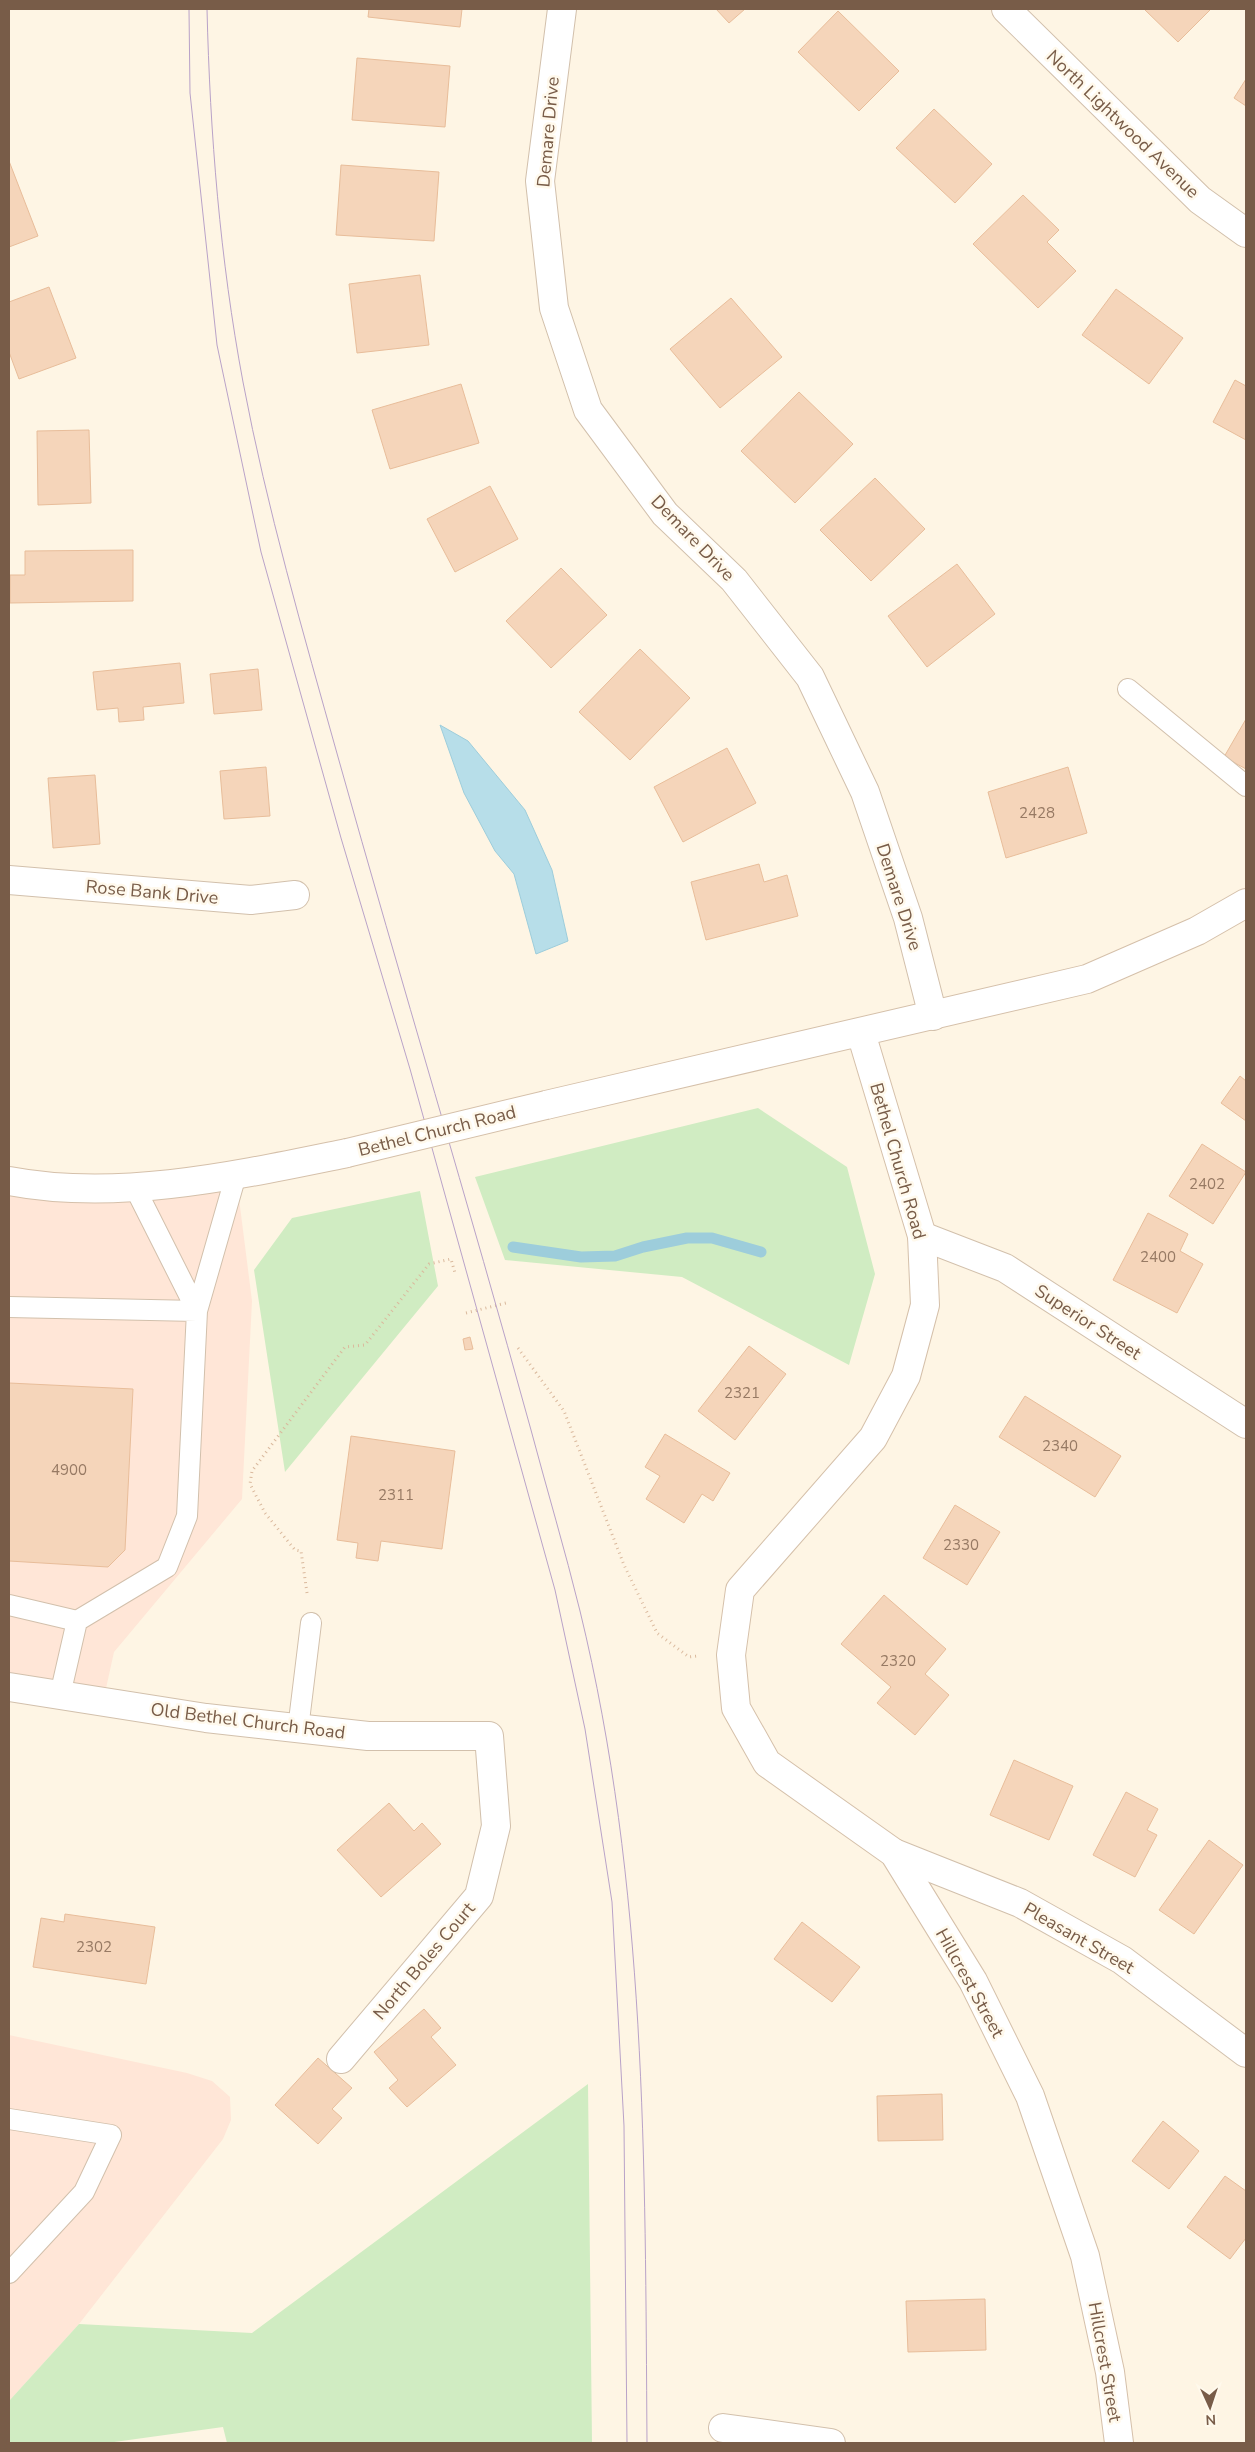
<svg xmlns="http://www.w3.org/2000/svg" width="1255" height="2452" font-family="'Nunito Sans',sans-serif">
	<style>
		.commercial { fill: #ffe6d7 }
		.green { fill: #d0ecc2 }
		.water { fill: #b7dee9; stroke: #9dcddb }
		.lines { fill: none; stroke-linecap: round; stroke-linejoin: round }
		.stream { stroke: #9dcddb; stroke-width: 11 }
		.building { fill: #f5d5ba; stroke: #e8bd9a }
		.lane-casing { stroke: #d2c0ac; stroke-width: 22 }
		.street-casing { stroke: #d2c0ac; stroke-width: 30 }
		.secondary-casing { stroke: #d5c0aa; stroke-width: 30 }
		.path { stroke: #dab99d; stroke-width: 3; stroke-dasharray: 1 4; stroke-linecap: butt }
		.lane { stroke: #fff; stroke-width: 20 }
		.street { stroke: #fff; stroke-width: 28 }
		.secondary { stroke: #fff; stroke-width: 28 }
		.tram { stroke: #b9a2c8; stroke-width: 1 }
		.secondary-bridge-casing { stroke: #d5c0aa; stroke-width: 30; stroke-linecap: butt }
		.secondary-bridge { stroke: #fff; stroke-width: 28 }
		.labels { text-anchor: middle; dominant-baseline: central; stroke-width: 5; stroke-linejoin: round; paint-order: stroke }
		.number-label { font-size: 15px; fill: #977a64 }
		.street-label { font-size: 18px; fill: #785c48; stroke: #fff9ec }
	</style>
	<rect width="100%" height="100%" fill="#fef5e4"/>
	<!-- commercial -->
	<path class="commercial" d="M 236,1175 L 252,1301 L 242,1499 L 114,1652 L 103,1702 L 9,1687 L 9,1181 Z
		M 9,2035 L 187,2073 L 212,2081 L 230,2097 L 231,2120 L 223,2139 L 79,2324 L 9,2401 Z"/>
	<!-- green -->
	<path class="green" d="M 758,1108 L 847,1167 L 875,1274 L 849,1365 L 682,1277 L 505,1260 L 475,1177 Z
		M 420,1191 L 438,1286 L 285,1472 L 254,1270 L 292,1218 Z
		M 588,2084 L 592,2443 L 227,2443 L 223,2427 L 107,2443 L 9,2443 L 9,2401 L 79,2324 L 252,2333 Z"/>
	<!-- water -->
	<path class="water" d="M 440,725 L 468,741 L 525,810 L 552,870 L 568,941 L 536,954 L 514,874 L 495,851 L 464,793 Z"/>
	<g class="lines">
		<!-- stream -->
		<path class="stream" d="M 513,1247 L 581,1257 L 615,1256 L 643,1247 L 687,1238 L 712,1238 L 761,1252"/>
	</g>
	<!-- building -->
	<path class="building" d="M 369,9 L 462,9 L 460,27 L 368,17 Z
		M 716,9 L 745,9 L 729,23 Z
		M 1144,9 L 1211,9 L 1178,42 Z
		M 838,11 L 899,71 L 859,111 L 798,52 Z
		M 357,58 L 450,66 L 445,127 L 352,120 Z
		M 1246,79 L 1246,106 L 1234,98 Z
		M 934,109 L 992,164 L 955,203 L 896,148 Z
		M 9,161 L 38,236 L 9,247 Z
		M 341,165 L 439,172 L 434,241 L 336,235 Z
		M 1023,195 L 1059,230 L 1047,242 L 1076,271 L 1038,308 L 973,244 Z
		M 420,275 L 429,345 L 357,353 L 349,284 Z
		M 49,287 L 76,358 L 19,379 L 9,352 L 9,302 Z
		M 1116,289 L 1183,338 L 1149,384 L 1082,335 Z
		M 731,298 L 782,357 L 720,408 L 670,349 Z
		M 1235,380 L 1246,386 L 1246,440 L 1213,422 Z
		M 461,384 L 479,443 L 390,469 L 372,410 Z
		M 799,392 L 853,444 L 795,503 L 741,451 Z
		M 89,430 L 91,503 L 38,505 L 37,431 Z
		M 875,478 L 925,529 L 871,581 L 820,530 Z
		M 490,486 L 518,539 L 455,572 L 427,519 Z
		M 133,550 L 133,601 L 10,603 L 10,575 L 25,575 L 25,551 Z
		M 957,564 L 995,614 L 927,667 L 888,616 Z
		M 561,568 L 607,615 L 551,668 L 506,621 Z
		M 640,649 L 690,698 L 630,760 L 579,712 Z
		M 180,663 L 184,703 L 143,707 L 144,720 L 119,722 L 118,708 L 97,710 L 93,672 Z
		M 258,669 L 262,710 L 214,714 L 210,674 Z
		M 1246,719 L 1246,769 L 1224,757 Z
		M 727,748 L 756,803 L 683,842 L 654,787 Z
		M 266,767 L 270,816 L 224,819 L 220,771 Z
		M 1068,767 L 1087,833 L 1006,858 L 988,792 Z
		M 95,775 L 100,844 L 53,848 L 48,778 Z
		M 759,864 L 764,882 L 787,875 L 798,916 L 706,940 L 691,882 Z
		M 1240,1076 L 1246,1081 L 1246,1121 L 1221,1103 Z
		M 1202,1144 L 1246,1172 L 1213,1224 L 1169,1196 Z
		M 1148,1213 L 1188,1234 L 1180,1251 L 1203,1264 L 1177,1313 L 1113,1280 Z
		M 470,1337 L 473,1349 L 465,1350 L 463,1339 Z
		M 749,1346 L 786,1374 L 735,1440 L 698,1411 Z
		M 9,1383 L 133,1389 L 125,1550 L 108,1567 L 9,1561 Z
		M 1025,1396 L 1121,1456 L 1095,1497 L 999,1437 Z
		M 665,1434 L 730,1473 L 713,1501 L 702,1494 L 684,1523 L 646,1499 L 660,1476 L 645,1467 Z
		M 351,1436 L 455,1451 L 442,1549 L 381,1541 L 378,1561 L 356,1558 L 358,1543 L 337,1540 Z
		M 955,1505 L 1000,1532 L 967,1585 L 923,1558 Z
		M 884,1595 L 946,1649 L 925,1674 L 949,1695 L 915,1735 L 877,1703 L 891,1687 L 841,1644 Z
		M 1014,1760 L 1073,1786 L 1049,1840 L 990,1815 Z
		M 1126,1792 L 1158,1809 L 1147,1830 L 1157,1835 L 1135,1877 L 1093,1855 Z
		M 389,1803 L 414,1831 L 422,1823 L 441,1844 L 381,1897 L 337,1850 Z
		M 1209,1840 L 1243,1865 L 1194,1934 L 1159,1910 Z
		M 65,1914 L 155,1927 L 146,1984 L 33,1967 L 41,1918 L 64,1922 Z
		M 802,1922 L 860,1967 L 832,2002 L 774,1959 Z
		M 424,2009 L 441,2028 L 431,2037 L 456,2065 L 407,2107 L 389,2088 L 398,2080 L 374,2052 Z
		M 318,2058 L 352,2088 L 332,2109 L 342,2118 L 318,2144 L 275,2105 Z
		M 942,2094 L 943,2140 L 878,2141 L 877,2096 Z
		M 1163,2121 L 1199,2151 L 1169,2189 L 1132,2161 Z
		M 1225,2176 L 1246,2191 L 1246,2238 L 1230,2259 L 1187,2227 Z
		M 985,2299 L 986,2350 L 908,2352 L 906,2301 Z"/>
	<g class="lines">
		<defs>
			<path id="lane" d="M 1128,689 L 1246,786
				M 134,1186 L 197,1311
				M 9,1307 L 197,1311
				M 9,1605 L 77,1621 L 167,1567 L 187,1516 L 197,1311 L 236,1175
				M 60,1695 L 77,1621
				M 298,1729 L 311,1623
				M 9,2119 L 111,2135 L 84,2192 L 9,2273"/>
			<path id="street" d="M 562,9 L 540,181 L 554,308 L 588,410 L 665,514 L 734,580 L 810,677 L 865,792 L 908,918 L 933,1016
				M 1006,9 L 1200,200 L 1246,233
				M 9,880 L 251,900 L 295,895
				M 922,1236 L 1005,1268 L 1246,1424
				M 9,1687 L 206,1718 L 368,1736 L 489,1736 L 496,1826 L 479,1896 L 341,2059
				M 894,1853 L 1020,1903 L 1122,1960 L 1246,2053
				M 723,2428 L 831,2443"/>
			<path id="secondary" d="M 861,1033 L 922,1236 L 925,1305 L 906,1376 L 873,1438 L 740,1590 L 731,1655 L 736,1708 L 767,1763 L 894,1853 L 973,1981 L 1030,2096 L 1085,2256 L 1110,2372 L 1119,2443
				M 546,1105 L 1087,979 L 1197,931 L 1246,903
				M 9,1181 C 119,1202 239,1175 347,1153"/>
		</defs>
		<!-- lane casing -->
		<use href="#lane" class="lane-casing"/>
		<!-- street casing -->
		<use href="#street" class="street-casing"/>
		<!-- secondary casing -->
		<use href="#secondary" class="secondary-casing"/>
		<!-- path -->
		<path class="path" d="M 466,1313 L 506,1303
			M 518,1348 L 564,1411 L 624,1565 L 657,1633 L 689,1657 L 697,1656
			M 307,1593 L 301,1551 L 295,1550 L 265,1513 L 250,1484 L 252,1471 L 345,1347 L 365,1345 L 429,1264 L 451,1259 L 455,1273"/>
		<!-- lane -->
		<use href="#lane" class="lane"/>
		<!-- street -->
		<use href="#street" class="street"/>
		<!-- secondary -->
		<use href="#secondary" class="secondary"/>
		<!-- tram -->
		<path class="tram" d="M 189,9 L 190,93 L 217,345 L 261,552 L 341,838 L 410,1069 L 555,1590 L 585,1729 L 612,1902 L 624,2126 L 627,2443
			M 207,9 C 210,134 220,259 243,382 C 267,509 303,632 338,757 C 401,982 469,1205 531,1430 C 547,1490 565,1550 580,1611 C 647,1886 645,2162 647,2443"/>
		<defs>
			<path id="secondary-bridge" d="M 347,1153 L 546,1105"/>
		</defs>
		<!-- secondary-bridge casing -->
		<use href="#secondary-bridge" class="secondary-bridge-casing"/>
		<!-- secondary-bridge -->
		<use href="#secondary-bridge" class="secondary-bridge"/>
	</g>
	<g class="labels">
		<!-- number labels -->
		<g class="number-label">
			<text x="1037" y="813">2428</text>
			<text x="1207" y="1184">2402</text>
			<text x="1158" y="1257">2400</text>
			<text x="742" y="1393">2321</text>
			<text x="1060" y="1446">2340</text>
			<text x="69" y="1470">4900</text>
			<text x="396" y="1495">2311</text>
			<text x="961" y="1545">2330</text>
			<text x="898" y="1661">2320</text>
			<text x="94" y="1947">2302</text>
		</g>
		<!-- street labels -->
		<g class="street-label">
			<text transform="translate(1123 124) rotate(44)">North Lightwood Avenue</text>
			<text transform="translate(548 132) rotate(-85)">Demare Drive</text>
			<text transform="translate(693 538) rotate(46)">Demare Drive</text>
			<text transform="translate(152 892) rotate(5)">Rose Bank Drive</text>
			<text transform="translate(899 897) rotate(72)">Demare Drive</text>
			<text transform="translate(437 1131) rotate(-14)">Bethel Church Road</text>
			<text transform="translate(898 1161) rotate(74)">Bethel Church Road</text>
			<text transform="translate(1088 1322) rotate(33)">Superior Street</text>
			<text transform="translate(248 1721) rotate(7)">Old Bethel Church Road</text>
			<text transform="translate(1079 1938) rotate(30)">Pleasant Street</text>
			<text transform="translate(424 1961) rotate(-50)">North Boles Court</text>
			<text transform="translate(970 1983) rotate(61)">Hillcrest Street</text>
			<text transform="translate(1105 2362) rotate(80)">Hillcrest Street</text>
		</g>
	</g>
	<!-- border -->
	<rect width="1255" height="2452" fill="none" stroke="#785c48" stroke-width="20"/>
	<!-- north arrow -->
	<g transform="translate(1210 2407) rotate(177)" stroke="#fff9ec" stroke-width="4" paint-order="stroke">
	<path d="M0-4L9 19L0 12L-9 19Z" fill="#785c48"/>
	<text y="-8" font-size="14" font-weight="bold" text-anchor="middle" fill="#785c48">N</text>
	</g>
</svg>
